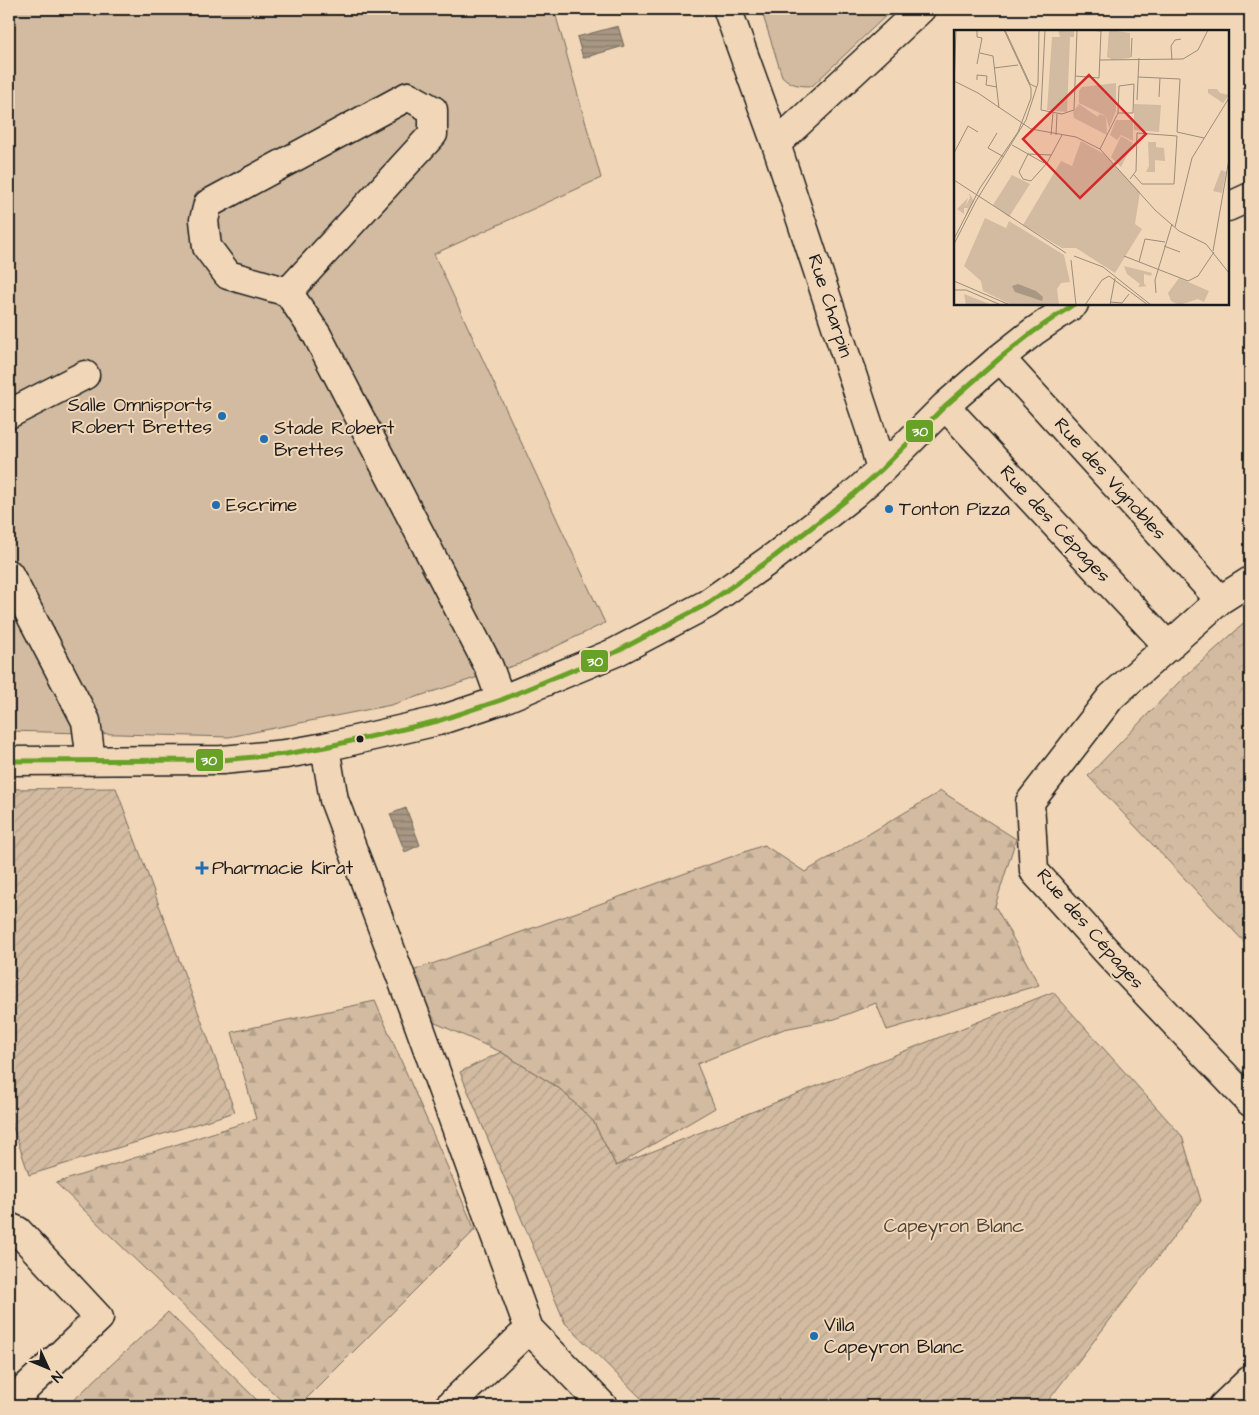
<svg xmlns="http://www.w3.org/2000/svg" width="1259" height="1415" font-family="'Architects Daughter',sans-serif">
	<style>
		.grass { fill: #d2bba1; stroke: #776c5e }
		.forest { fill: url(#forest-firs); stroke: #776c5e }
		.park { fill: url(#park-crowns); stroke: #776c5e }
		.garden { fill: url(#garden-furrows); stroke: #776c5e }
		.water { fill: url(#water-rules); stroke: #70665a }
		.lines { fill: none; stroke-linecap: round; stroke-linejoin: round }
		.minor-casing { stroke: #1c1c1c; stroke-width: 31 }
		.minor { stroke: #f1d7b8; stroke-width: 28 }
		.bus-1-casing { stroke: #f1d7b8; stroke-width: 9 }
		.bus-1 { stroke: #68a128; stroke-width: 5 }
		.poi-dot { fill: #1f6fb2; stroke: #f1d7b8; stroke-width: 2 }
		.bus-dot { fill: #1c1c1c; stroke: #f1d7b8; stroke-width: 2 }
		.labels { text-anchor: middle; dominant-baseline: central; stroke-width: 4; stroke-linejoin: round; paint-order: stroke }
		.street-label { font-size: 19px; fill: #1c1c1c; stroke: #f1d7b8 }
		.poi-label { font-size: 19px; fill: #1c1c1c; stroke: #f1d7b8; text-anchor: start }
		.park-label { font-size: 19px; fill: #4a443d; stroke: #f1d7b8 }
		.inset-road { fill: none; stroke: #9c8c7a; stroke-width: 1 }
		.view { fill: #d62828; fill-opacity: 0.15; stroke: #d62828; stroke-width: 2.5 }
		.inset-edge { fill: none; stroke: #1c1c1c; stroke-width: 2.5 }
		.line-badge { stroke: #f1d7b8; stroke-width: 2 }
		.badge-label { font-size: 14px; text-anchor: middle; font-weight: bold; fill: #fff }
	</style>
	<defs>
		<pattern id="forest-firs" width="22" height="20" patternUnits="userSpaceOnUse" patternTransform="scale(1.25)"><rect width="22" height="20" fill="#d2bba1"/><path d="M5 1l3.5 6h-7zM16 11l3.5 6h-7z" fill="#b4a08a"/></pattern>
		<pattern id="park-crowns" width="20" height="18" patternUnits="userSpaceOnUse" patternTransform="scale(1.25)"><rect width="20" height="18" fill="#d2bba1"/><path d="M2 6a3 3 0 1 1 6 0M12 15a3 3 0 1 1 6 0" fill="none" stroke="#b4a08a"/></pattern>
		<pattern id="garden-furrows" width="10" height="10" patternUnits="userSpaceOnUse" patternTransform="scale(1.25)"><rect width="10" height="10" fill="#d2bba1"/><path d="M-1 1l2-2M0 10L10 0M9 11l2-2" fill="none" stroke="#b4a08a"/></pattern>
		<pattern id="water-rules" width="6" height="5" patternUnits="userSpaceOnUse" patternTransform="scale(1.25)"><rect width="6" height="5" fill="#a89783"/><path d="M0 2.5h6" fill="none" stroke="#887a6a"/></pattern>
	</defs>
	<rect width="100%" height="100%" fill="#f1d7b8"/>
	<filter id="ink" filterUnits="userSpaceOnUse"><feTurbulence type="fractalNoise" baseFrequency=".02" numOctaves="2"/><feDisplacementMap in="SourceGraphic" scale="10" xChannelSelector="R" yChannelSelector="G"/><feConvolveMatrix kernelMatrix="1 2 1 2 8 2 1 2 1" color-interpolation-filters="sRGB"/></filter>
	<g filter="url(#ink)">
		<!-- grass -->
		<path class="grass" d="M 9,9 L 554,9 L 601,178 L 434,254 L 605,623 L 519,664 L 391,705 L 229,737 L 9,731 Z
			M 761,9 L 893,9 L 812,86 C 798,86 791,85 782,76 Z"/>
		<!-- forest -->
		<path class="forest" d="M 941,791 L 1016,839 L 995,906 L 1039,985 L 887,1030 L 876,1003 L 835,1019 L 784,1029 L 697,1064 L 715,1108 L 616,1166 L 593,1121 L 560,1089 L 501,1052 L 415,1014 L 407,973 L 764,845 L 805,872 Z
			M 375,1001 L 475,1230 L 299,1406 L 287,1406 L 56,1183 L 256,1119 L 232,1032 Z
			M 168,1312 L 263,1406 L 67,1406 Z"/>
		<!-- park -->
		<path class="park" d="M 1250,618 L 1250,948 L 1088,776 L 1180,681 Z"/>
		<!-- garden -->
		<path class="garden" d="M 116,788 L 235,1112 L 29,1175 L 9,1115 L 9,789 Z
			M 1053,992 L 1182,1136 L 1201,1201 L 1044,1406 L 649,1406 L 565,1323 L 460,1072 L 501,1052 L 560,1089 L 593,1121 L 616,1166 Z"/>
		<!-- water -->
		<path class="water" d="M 618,26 L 624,46 L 583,58 L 577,37 Z
			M 406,808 L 420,845 L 405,852 L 390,814 Z"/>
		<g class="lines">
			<defs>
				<path id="minor" d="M 730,9 L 728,11 L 776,144 L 871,432 L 881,470
					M 776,144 L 921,9
					M 1228,207 L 1250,197
					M 288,292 L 228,275 L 207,247 L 204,220 L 208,204 L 408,96 L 433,110 L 433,134 L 288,292 L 317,335 L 489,667 L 501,700
					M 1000,358 L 1220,600
					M 945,406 L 1169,647
					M 9,414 L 85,375
					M 9,574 L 86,721 L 91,761
					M 1250,581 L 1220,600 L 1111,697 L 1030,802 L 1034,871 L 1110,955 L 1250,1102
					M 325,747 L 334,800 L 415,1014 L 529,1329 L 603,1406
					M 9,761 L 222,760 L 286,754 L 325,747 L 438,721 L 501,700 L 616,652 L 707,604 L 775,556 L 854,494 L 881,470 L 945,406 L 1000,358 L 1033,332 L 1074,304
					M 9,1227 L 18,1231 L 99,1318 L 9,1404
					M 449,1406 L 529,1329
					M 1223,1406 L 1250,1380"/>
			</defs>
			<!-- minor casing -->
			<use href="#minor" class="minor-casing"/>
			<!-- minor -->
			<use href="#minor" class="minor"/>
			<defs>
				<path id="bus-1" d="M 9,761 L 222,760 L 286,754 L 325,747 L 438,721 L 501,700 L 616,652 L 707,604 L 775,556 L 854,494 L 881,470 L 945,406 L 1000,358 L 1033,332 L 1074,304"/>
			</defs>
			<!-- bus-1 casing -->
			<use href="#bus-1" class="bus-1-casing"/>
			<!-- bus-1 -->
			<use href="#bus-1" class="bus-1"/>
		</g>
	</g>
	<!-- markers -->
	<g class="poi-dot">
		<circle cx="222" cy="416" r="5"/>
		<circle cx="264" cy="439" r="5"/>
		<circle cx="216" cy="505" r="5"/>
		<circle cx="889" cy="509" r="5"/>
		<path d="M199.5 860.5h5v5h5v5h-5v5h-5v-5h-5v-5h5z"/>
		<circle cx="814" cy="1336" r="5"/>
	</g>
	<circle class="bus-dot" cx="360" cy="739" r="4.5"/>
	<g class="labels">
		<!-- street labels -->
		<g class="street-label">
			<text transform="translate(830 306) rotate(72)">Rue Charpin</text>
			<text transform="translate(1110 479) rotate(48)">Rue des Vignobles</text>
			<text transform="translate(1055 524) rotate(47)">Rue des Cépages</text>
			<text transform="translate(1090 929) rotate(49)">Rue des Cépages</text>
		</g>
		<!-- poi labels -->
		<g class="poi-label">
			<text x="212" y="405" text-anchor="end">Salle Omnisports<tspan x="212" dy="22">Robert Brettes</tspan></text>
			<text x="274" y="428">Stade Robert<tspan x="274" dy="22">Brettes</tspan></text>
			<text x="226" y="505">Escrime</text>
			<text x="899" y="509">Tonton Pizza</text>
			<text x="212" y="868">Pharmacie Kirat</text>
			<text x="824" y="1325">Villa<tspan x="824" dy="22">Capeyron Blanc</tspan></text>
		</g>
		<!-- park labels -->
		<g class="park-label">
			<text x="954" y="1226">Capeyron Blanc</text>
		</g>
	</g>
	<!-- overview -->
	<g transform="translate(954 30)">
		<rect width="275" height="275" fill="#f1d7b8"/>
		<path d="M 254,59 L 263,59 L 266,63 L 275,65 L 269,73 L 254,63 ZM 127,111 L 150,124 L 186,162 L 181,194 L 188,199 L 161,243 L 122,218 L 108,218 L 69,195 L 107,131 L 118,136 ZM 267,140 L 272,142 L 268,163 L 259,161 ZM 15,163 L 20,171 L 10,189 L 14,178 L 10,178 L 10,184 L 3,179 L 14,168 L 11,177 L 16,168 ZM 170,236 L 198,243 L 197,246 L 190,244 L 190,254 L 193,256 L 184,257 L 186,254 L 173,244 ZM 10,264 L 38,275 L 12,275 Z" fill="#d2bba1"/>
		<path d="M 125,74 L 144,87 L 145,84 L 152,86 L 153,105 L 120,88 L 119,82 ZM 180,74 L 207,75 L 205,102 L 180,100 ZM 162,90 L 179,90 L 179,111 L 167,105 L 163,110 L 156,105 ZM 83,174 L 97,183 L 93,201 L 85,204 L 71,195 Z" fill="#d2bba1"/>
		<path d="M 104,0 L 120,1 L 120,7 L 116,7 L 113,82 L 93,80 L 98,7 L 106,7 ZM 155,0 L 176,3 L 176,28 L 159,30 L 153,27 ZM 194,112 L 202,112 L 202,117 L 210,118 L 211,131 L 201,130 L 201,142 L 192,142 L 195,136 ZM 31,188 L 52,198 L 55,191 L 110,225 L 116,252 L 107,253 L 103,259 L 105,275 L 58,275 L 29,261 L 27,251 L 10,236 ZM 225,248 L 255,261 L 250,272 L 244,269 L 225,275 L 217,271 L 214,263 Z" fill="#d2bba1"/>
		<path d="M 162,53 L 162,81 L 155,98 L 152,86 L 125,73 L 125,61 L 128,57 ZM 167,106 L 179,113 L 167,137 L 157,127 ZM 58,145 L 76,154 L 55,187 L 39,175 Z" fill="#d2bba1"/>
		<path d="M 64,254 L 82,261 L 89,267 L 88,271 L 61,262 L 58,256 Z" fill="#a89783"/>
		<path class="inset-road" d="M 51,0 L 76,54 L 82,57M 91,0 L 87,80 L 108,84 L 120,80 L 123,0M 26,23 L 39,26 L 45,78M 177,27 L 178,8M 146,30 L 229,29 L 244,20 L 254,0M 218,30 L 217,16 L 221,10 L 227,9M 23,34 L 28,8 L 23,7 L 23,0M 40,38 L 64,35M 121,46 L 145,48 L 147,1 L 135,0M 184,47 L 226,49 L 223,102 L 250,108M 23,50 L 23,45 L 33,46 L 32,55 L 43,57M 0,51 L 24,63 L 77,99 L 122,107 L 146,119 L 201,180 L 225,201 L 252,214 L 275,243M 0,59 L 2,0M 205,67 L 206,48M 183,70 L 185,28M 43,103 L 34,118 L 50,127M 97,105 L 99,83M 102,105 L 103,84M 58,115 L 74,124 L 65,142 L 69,149 L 77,151 L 93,133 L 108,105M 146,119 L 164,83 L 165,56 L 180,54 L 179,83 L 164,83M 0,123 L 14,96 L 24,102M 90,133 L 74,124 L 97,125M 176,149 L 182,141 L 183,103 L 223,106 L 220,154 L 188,154 L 180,145M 0,150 L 112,223M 221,197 L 238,128 L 275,68M 0,209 L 26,158 L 64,102 L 77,68 L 77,58 L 50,0M 0,214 L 22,171 L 72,90 L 84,53 L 85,0M 210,216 L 226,222M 259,221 L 275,129M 120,226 L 149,237 L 197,275M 170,226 L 234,251 L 244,246 L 260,222M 117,230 L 122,275M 185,232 L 191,209 L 211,212M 0,251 L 56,275M 0,260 L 12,260 L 47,275M 202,263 L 201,250 L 218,194M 156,272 L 168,273 L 175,264M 131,275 L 148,250 L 155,246 L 194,275M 156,275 L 161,248"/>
		<path class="view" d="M 135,45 L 192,104 L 126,168 L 69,109 Z"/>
		<rect width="275" height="275" class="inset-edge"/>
	</g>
	<g class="line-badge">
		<rect x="905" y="419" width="29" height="24" rx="5" fill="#68a128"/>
		<rect x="580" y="649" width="29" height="24" rx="5" fill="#68a128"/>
		<rect x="195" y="748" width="29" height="24" rx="5" fill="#68a128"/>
	</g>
	<g class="badge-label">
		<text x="920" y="436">30</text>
		<text x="595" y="666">30</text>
		<text x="209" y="765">30</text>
	</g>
	<!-- margin -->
	<rect width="1259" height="1415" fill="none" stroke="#f1d7b8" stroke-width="30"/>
	<rect x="15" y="15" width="1229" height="1385" fill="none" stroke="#1c1c1c" stroke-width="2" filter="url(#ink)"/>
	<!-- north arrow -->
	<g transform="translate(48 1368) rotate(134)" stroke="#f1d7b8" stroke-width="4" paint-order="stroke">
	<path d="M0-4L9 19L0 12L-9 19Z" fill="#1c1c1c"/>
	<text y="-8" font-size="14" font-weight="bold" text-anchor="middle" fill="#1c1c1c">N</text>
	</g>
</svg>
